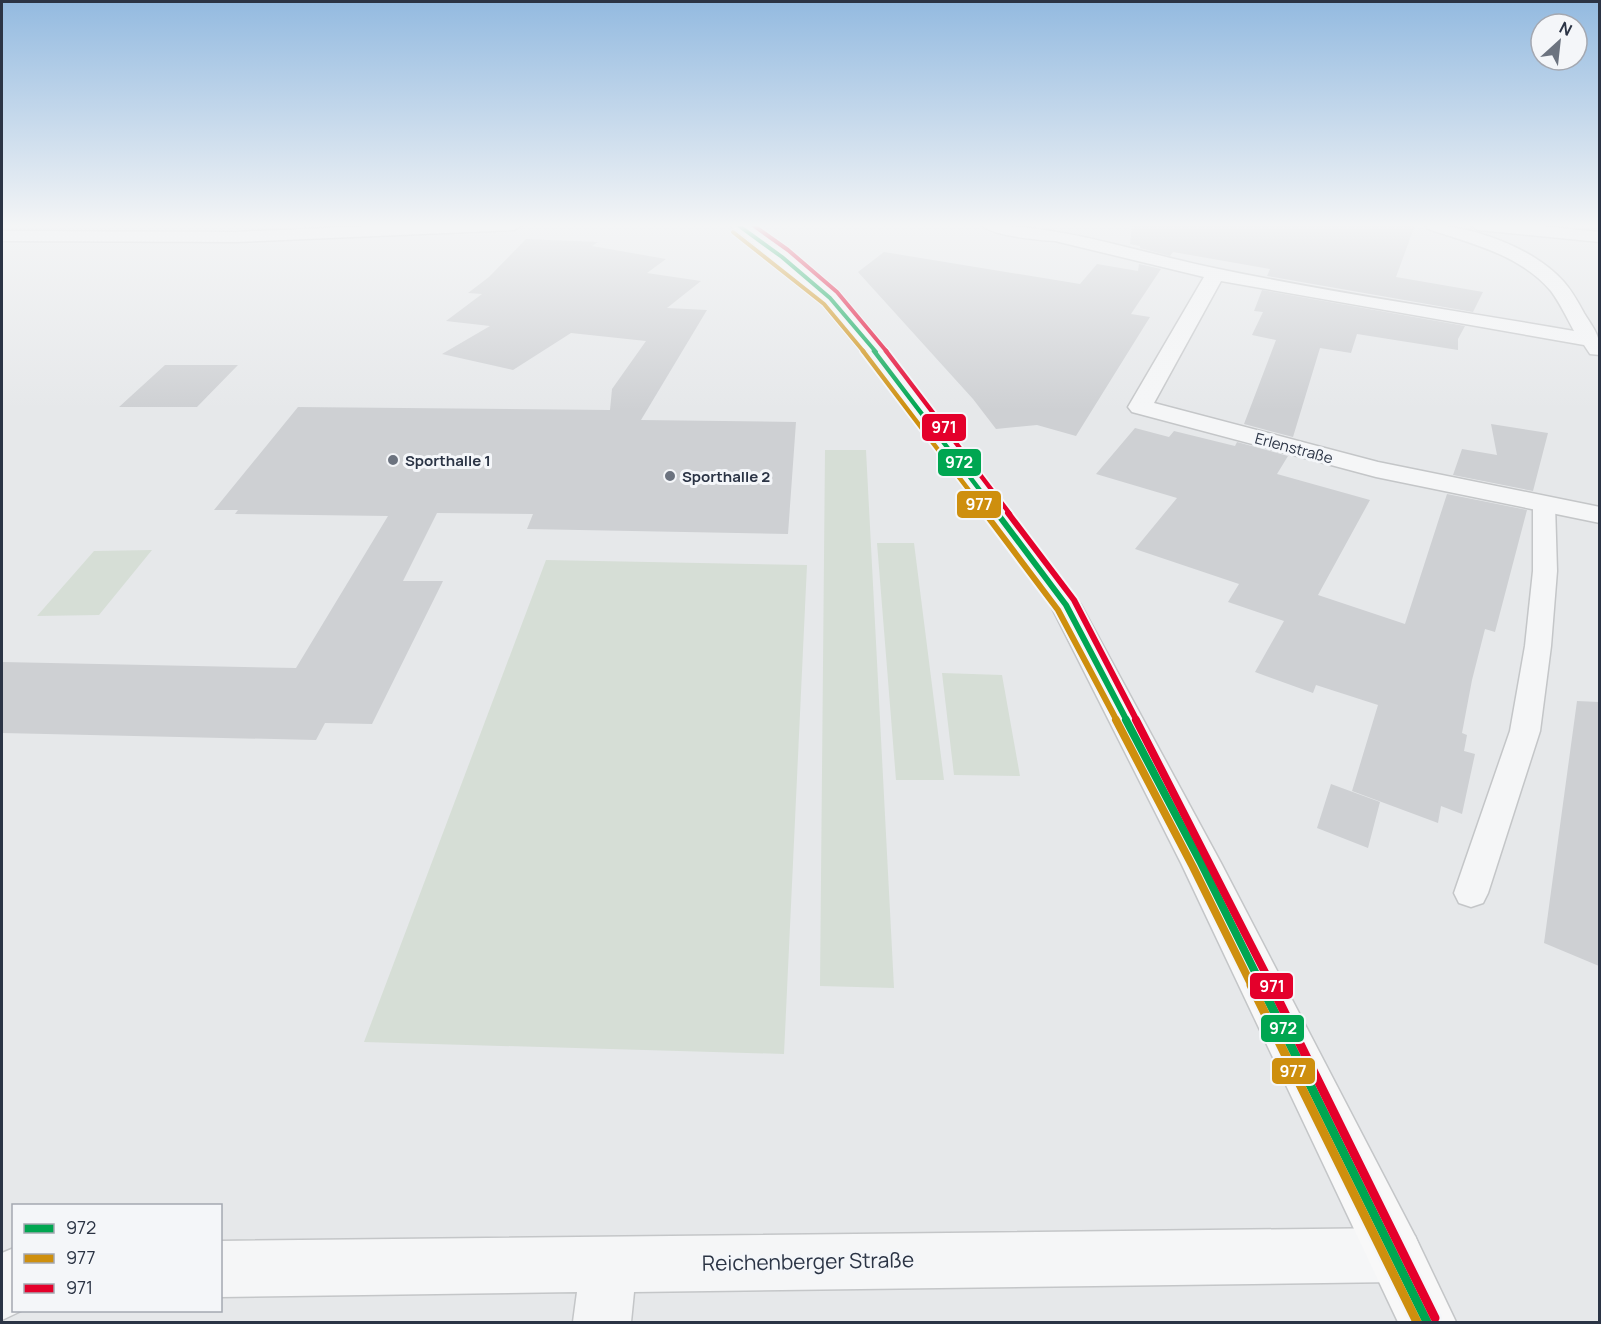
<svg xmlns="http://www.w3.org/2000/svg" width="1601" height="1324" font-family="Manrope,sans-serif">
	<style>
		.green { fill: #d6ded6 }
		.building { fill: #ced0d3 }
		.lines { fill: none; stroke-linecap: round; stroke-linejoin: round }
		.service-casing { stroke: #c4c6c8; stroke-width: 3 }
		.minor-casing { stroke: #c4c6c8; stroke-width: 3 }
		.secondary-casing { stroke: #c4c6c8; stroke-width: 3 }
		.service { fill: #f5f6f7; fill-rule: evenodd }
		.minor { fill: #f5f6f7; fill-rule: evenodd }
		.secondary { fill: #f8f8f8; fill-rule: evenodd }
		.bus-1-far4-casing { stroke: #f4f6f9; stroke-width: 6 }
		.bus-1-far3-casing { stroke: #f4f6f9; stroke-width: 8 }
		.bus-1-far2-casing { stroke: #f4f6f9; stroke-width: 10 }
		.bus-1-far1-casing { stroke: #f4f6f9; stroke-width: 12 }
		.bus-1-casing { stroke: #f4f6f9; stroke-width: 14 }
		.bus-2-far4-casing { stroke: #f4f6f9; stroke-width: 6 }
		.bus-2-far3-casing { stroke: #f4f6f9; stroke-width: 8 }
		.bus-2-far2-casing { stroke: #f4f6f9; stroke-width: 10 }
		.bus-2-far1-casing { stroke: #f4f6f9; stroke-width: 12 }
		.bus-2-casing { stroke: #f4f6f9; stroke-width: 14 }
		.bus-3-far4-casing { stroke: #f4f6f9; stroke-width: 6 }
		.bus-3-far3-casing { stroke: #f4f6f9; stroke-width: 8 }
		.bus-3-far2-casing { stroke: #f4f6f9; stroke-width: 10 }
		.bus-3-far1-casing { stroke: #f4f6f9; stroke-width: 12 }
		.bus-3-casing { stroke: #f4f6f9; stroke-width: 14 }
		.bus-1-far4 { stroke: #00a651; stroke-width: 4 }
		.bus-1-far3 { stroke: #00a651; stroke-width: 4.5 }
		.bus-1-far2 { stroke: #00a651; stroke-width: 6 }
		.bus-1-far1 { stroke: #00a651; stroke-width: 8 }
		.bus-1 { stroke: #00a651; stroke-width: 9 }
		.bus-2-far4 { stroke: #ce8f0e; stroke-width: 4 }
		.bus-2-far3 { stroke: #ce8f0e; stroke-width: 4.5 }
		.bus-2-far2 { stroke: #ce8f0e; stroke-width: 6 }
		.bus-2-far1 { stroke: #ce8f0e; stroke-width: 8 }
		.bus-2 { stroke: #ce8f0e; stroke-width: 9 }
		.bus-3-far4 { stroke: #e4002b; stroke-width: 4 }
		.bus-3-far3 { stroke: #e4002b; stroke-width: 4.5 }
		.bus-3-far2 { stroke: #e4002b; stroke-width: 6 }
		.bus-3-far1 { stroke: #e4002b; stroke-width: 8 }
		.bus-3 { stroke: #e4002b; stroke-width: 9 }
		.poi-dot { fill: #6c737f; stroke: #f4f6f9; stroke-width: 2 }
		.labels { text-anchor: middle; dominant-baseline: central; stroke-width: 6; stroke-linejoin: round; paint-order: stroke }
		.far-street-label { font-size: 15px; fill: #2b3445; stroke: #f4f6f9 }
		.far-poi-label { font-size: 15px; font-weight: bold; fill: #2b3445; stroke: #f4f6f9; text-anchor: start }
		.near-street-label { font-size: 21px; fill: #2b3445; stroke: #f4f6f9 }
		.line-badge { stroke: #f4f6f9; stroke-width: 2 }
		.badge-label { font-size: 16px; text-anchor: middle; font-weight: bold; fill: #fff }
	</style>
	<rect width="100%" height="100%" fill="#e6e8ea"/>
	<!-- green -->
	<path class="green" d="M 825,450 L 866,450 L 894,988 L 820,986 Z
		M 877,543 L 914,543 L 944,780 L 896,780 Z
		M 152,550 L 99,615 L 37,616 L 94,551 Z
		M 546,560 L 807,565 L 784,1054 L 364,1042 Z
		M 942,673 L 1002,675 L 1020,776 L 954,775 Z"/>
	<!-- building -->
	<path class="building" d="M 1132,225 L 1415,225 L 1396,277 L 1483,292 L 1473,312 L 1267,276 L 1270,269 L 1173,252 L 1170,256 L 1140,248 L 1140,246 L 1130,244 Z
		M 526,239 L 598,242 L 592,246 L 666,259 L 647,273 L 701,281 L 667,308 L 707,310 L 641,420 L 796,422 L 788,534 L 527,529 L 533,514 L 437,513 L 403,581 L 443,581 L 372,724 L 325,723 L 316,740 L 2,733 L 2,662 L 296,668 L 388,516 L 235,514 L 238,510 L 214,510 L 298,407 L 610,410 L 612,389 L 646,341 L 571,333 L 513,370 L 442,354 L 490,326 L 446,321 L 482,294 L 468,293 L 489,277 Z
		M 884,252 L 1080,284 L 1097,264 L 1138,271 L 1139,264 L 1161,269 L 1131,314 L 1150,317 L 1076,436 L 1037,425 L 996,429 L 973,399 L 858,272 Z
		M 1262,290 L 1465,326 L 1458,339 L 1458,350 L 1357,334 L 1351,353 L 1320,348 L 1293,437 L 1244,424 L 1276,340 L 1252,335 L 1263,312 L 1254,311 Z
		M 165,365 L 238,365 L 197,407 L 119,407 Z
		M 1491,424 L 1548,433 L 1533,491 L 1453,475 L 1462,449 L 1497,455 Z
		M 1135,428 L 1169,437 L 1174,431 L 1235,446 L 1237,442 L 1288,456 L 1277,474 L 1370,500 L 1318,595 L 1405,624 L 1447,494 L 1527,510 L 1495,632 L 1485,629 L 1472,680 L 1462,733 L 1467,735 L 1464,751 L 1475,754 L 1462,814 L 1441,806 L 1438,823 L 1352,791 L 1378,705 L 1316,685 L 1313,693 L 1255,672 L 1284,621 L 1228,602 L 1239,584 L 1135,549 L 1177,498 L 1096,474 Z
		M 1577,701 L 1599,702 L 1599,966 L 1544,943 Z
		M 1331,784 L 1380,802 L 1368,848 L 1317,828 Z"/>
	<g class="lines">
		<defs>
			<path id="service" d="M 1544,497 L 1552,499 L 1555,504 L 1557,571 L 1551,646 L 1540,731 L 1488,893 L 1483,903 L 1471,907 L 1459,903 L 1454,893 L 1510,731 L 1525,646 L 1533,571 L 1533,504 L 1536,499 Z"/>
			<path id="minor" d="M 394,225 L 522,225 L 514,230 L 236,242 L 2,241 L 2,231 L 236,232 Z
				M 982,225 C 1061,225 1137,252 1214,268 C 1333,293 1454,310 1574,331 C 1567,318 1560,303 1551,291 C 1521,255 1470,243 1428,229 L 1426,225 C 1470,225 1533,247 1564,282 C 1572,291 1578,302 1584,313 C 1595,331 1600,334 1600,355 L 1590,354 L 1584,345 L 1221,281 L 1154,403 L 1378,462 L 1600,507 L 1600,523 L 1376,477 L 1132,412 L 1128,407 L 1204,277 L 1055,241 C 1039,240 992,236 982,225 Z
				M 1470,225 L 1531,225 L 1600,232 L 1600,242 L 1478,230 Z
				M 1396,1228 L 1415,1236 L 1423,1255 L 1415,1274 L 1396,1282 L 634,1292 L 631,1322 L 573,1322 L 577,1292 L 220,1297 L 220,1241 Z
				M 14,1248 L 14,1310 L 23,1310 L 2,1320 L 2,1253 Z"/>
			<path id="secondary" d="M 730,225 L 749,225 L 788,253 L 837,294 L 896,362 L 1081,605 L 1221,863 L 1415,1236 L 1456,1322 L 1398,1322 L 1181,863 L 1051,606 L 880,372 L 823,302 Z"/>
		</defs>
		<!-- service casing -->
		<use href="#service" class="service-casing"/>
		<!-- minor casing -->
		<use href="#minor" class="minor-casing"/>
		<!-- secondary casing -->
		<use href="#secondary" class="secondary-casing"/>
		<!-- service -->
		<use href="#service" class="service"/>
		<!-- minor -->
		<use href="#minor" class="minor"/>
		<!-- secondary -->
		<use href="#secondary" class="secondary"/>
		<defs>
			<path id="bus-1-far4" d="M 738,225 L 782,257 L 830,298 L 876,352"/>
			<path id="bus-1-far3" d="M 874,351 L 998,514"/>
			<path id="bus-1-far2" d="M 997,513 L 1066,605 L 1127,721"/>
			<path id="bus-1-far1" d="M 1126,720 L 1201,863 L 1262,986"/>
			<path id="bus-1" d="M 1261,985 L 1427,1322"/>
			<path id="bus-2-far4" d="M 733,232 L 824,304 L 864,352"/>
			<path id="bus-2-far3" d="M 863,351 L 987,514"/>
			<path id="bus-2-far2" d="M 985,513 L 1058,610 L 1117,721"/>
			<path id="bus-2-far1" d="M 1116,720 L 1193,867 L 1252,986"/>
			<path id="bus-2" d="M 1251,985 L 1417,1322"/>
			<path id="bus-3-far4" d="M 753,225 L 788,250 L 837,292 L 887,352"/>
			<path id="bus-3-far3" d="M 886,351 L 1010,514"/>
			<path id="bus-3-far2" d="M 1008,513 L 1074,600 L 1137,721"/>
			<path id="bus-3-far1" d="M 1136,720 L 1272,986"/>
			<path id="bus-3" d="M 1271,985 L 1435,1318"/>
		</defs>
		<!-- bus-1-far4 casing -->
		<use href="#bus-1-far4" class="bus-1-far4-casing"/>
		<!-- bus-1-far3 casing -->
		<use href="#bus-1-far3" class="bus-1-far3-casing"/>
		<!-- bus-1-far2 casing -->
		<use href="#bus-1-far2" class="bus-1-far2-casing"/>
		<!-- bus-1-far1 casing -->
		<use href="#bus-1-far1" class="bus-1-far1-casing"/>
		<!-- bus-1 casing -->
		<use href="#bus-1" class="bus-1-casing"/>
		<!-- bus-2-far4 casing -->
		<use href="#bus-2-far4" class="bus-2-far4-casing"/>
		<!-- bus-2-far3 casing -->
		<use href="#bus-2-far3" class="bus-2-far3-casing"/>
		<!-- bus-2-far2 casing -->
		<use href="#bus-2-far2" class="bus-2-far2-casing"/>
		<!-- bus-2-far1 casing -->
		<use href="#bus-2-far1" class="bus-2-far1-casing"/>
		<!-- bus-2 casing -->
		<use href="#bus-2" class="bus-2-casing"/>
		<!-- bus-3-far4 casing -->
		<use href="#bus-3-far4" class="bus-3-far4-casing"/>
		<!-- bus-3-far3 casing -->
		<use href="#bus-3-far3" class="bus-3-far3-casing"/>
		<!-- bus-3-far2 casing -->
		<use href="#bus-3-far2" class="bus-3-far2-casing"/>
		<!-- bus-3-far1 casing -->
		<use href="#bus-3-far1" class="bus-3-far1-casing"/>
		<!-- bus-3 casing -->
		<use href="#bus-3" class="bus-3-casing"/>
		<!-- bus-1-far4 -->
		<use href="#bus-1-far4" class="bus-1-far4"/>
		<!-- bus-1-far3 -->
		<use href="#bus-1-far3" class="bus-1-far3"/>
		<!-- bus-1-far2 -->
		<use href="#bus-1-far2" class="bus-1-far2"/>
		<!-- bus-1-far1 -->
		<use href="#bus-1-far1" class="bus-1-far1"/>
		<!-- bus-1 -->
		<use href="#bus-1" class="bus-1"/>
		<!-- bus-2-far4 -->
		<use href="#bus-2-far4" class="bus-2-far4"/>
		<!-- bus-2-far3 -->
		<use href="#bus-2-far3" class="bus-2-far3"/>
		<!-- bus-2-far2 -->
		<use href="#bus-2-far2" class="bus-2-far2"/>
		<!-- bus-2-far1 -->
		<use href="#bus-2-far1" class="bus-2-far1"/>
		<!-- bus-2 -->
		<use href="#bus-2" class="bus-2"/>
		<!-- bus-3-far4 -->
		<use href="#bus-3-far4" class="bus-3-far4"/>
		<!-- bus-3-far3 -->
		<use href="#bus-3-far3" class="bus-3-far3"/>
		<!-- bus-3-far2 -->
		<use href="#bus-3-far2" class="bus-3-far2"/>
		<!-- bus-3-far1 -->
		<use href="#bus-3-far1" class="bus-3-far1"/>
		<!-- bus-3 -->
		<use href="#bus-3" class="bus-3"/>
	</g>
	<!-- sky -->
	<linearGradient id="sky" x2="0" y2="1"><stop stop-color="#93bae0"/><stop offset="0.55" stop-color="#f4f5f6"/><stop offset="1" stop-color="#f4f5f6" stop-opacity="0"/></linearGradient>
	<rect width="1601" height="410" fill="url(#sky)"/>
	<!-- markers -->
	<g class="poi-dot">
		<circle cx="393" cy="460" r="6"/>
		<circle cx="670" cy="476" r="6"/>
	</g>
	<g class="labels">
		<!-- far-street labels -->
		<g class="far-street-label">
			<text transform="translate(1294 448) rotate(15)">Erlenstraße</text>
		</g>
		<!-- far-poi labels -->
		<g class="far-poi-label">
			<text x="405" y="460">Sporthalle 1</text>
			<text x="682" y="476">Sporthalle 2</text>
		</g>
		<!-- near-street labels -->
		<g class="near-street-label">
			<text transform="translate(808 1261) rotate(-1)">Reichenberger Straße</text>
		</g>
	</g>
	<g class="line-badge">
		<rect x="921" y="413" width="46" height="29" rx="6" fill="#e4002b"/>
		<rect x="937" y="448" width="45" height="29" rx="6" fill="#00a651"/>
		<rect x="956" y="490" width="46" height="29" rx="6" fill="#ce8f0e"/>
		<rect x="1249" y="972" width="45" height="28" rx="6" fill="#e4002b"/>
		<rect x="1260" y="1014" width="45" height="29" rx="6" fill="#00a651"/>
		<rect x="1271" y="1057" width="45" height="28" rx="6" fill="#ce8f0e"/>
	</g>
	<g class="badge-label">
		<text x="944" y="433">971</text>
		<text x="959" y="468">972</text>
		<text x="979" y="510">977</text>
		<text x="1272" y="992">971</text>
		<text x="1283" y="1034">972</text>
		<text x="1293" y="1077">977</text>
	</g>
	<!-- border -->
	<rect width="1601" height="1324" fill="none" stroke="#2b3445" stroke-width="6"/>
	<!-- legend -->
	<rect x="12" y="1204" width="210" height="108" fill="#f4f6f9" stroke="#a4a8b1" stroke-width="1.5"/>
	<rect x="24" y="1224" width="30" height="9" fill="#00a651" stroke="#a4a8b1" stroke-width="1.5"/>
	<text x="66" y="1234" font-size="18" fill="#2b3445">972</text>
	<rect x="24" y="1254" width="30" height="9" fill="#ce8f0e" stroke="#a4a8b1" stroke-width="1.5"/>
	<text x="66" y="1264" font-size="18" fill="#2b3445">977</text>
	<rect x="24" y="1284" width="30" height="9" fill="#e4002b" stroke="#a4a8b1" stroke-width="1.5"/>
	<text x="66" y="1294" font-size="18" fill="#2b3445">971</text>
	<!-- north arrow -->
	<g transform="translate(1559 42) rotate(27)"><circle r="28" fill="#f4f6f9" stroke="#a4a8b1" stroke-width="1.5"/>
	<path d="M0-4.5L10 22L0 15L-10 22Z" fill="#6c737f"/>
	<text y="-9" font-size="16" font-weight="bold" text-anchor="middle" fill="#2b3445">N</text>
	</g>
</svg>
